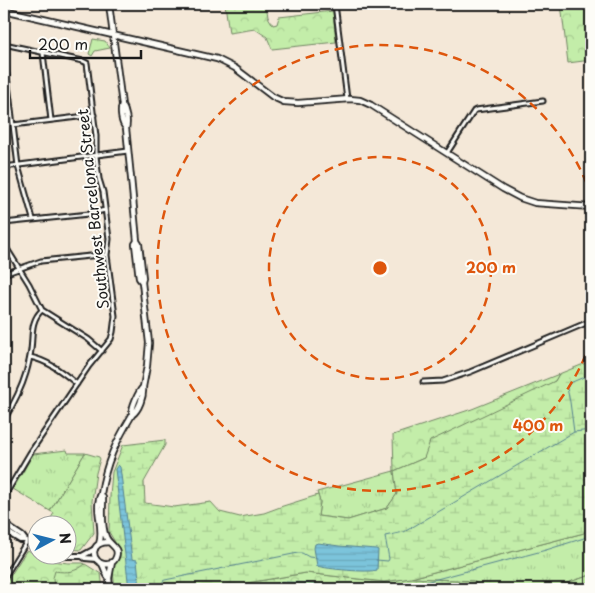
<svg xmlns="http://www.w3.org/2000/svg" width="595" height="593" font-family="'Playpen Sans',sans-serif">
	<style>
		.grass { fill: url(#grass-tufts); stroke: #708462 }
		.forest { fill: url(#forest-crowns); stroke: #708462 }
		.wetland { fill: url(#wetland-marsh); stroke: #708462 }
		.water { fill: url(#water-rules); stroke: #55818f }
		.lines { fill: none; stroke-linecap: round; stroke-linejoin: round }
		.stream { stroke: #55818f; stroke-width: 1 }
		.minor-casing { stroke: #1c1c1c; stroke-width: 7 }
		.tertiary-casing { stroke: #1c1c1c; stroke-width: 8 }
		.secondary-casing { stroke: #1c1c1c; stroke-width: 8 }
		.minor { stroke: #fdfcf7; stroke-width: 3 }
		.tertiary { stroke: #fdfcf7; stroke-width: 4 }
		.secondary { stroke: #fdfcf7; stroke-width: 4.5 }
		.ring { fill: none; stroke: #de560d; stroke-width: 2.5; stroke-dasharray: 9 6 }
		.labels { text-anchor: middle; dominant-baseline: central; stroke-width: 4; stroke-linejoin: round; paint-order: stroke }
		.street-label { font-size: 15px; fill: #1c1c1c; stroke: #fdfcf7 }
		.centre { fill: #de560d; stroke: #fdfcf7; stroke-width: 2.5 }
		.ring-label { font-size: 15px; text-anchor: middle; font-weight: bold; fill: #de560d; stroke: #fdfcf7; stroke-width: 4; stroke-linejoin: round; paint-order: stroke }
	</style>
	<defs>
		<pattern id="grass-tufts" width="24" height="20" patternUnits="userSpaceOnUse" patternTransform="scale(1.25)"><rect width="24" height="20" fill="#c3eda9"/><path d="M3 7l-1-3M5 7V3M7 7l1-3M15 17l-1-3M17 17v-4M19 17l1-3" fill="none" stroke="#a7cb91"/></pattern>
		<pattern id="forest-crowns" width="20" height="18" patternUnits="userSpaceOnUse" patternTransform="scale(1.25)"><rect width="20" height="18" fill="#c3eda9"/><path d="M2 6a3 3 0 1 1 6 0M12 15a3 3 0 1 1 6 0" fill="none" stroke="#a7cb91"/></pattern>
		<pattern id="wetland-marsh" width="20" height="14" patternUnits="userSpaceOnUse" patternTransform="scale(1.25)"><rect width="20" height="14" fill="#c3eda9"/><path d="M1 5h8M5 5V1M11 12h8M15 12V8" fill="none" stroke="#a7cb91"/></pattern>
		<pattern id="water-rules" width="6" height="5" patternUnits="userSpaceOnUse" patternTransform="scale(1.25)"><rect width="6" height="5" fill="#7bc4db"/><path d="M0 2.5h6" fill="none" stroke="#6aa8bb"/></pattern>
	</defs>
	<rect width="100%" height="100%" fill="#f4e8d8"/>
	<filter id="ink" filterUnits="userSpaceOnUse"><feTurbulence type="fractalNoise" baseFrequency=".02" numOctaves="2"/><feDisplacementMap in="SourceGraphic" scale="10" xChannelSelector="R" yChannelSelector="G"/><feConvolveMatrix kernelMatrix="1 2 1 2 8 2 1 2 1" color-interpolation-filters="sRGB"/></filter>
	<g filter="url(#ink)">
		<!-- grass -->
		<path class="grass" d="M 67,450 L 68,453 L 85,453 L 50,511 L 13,489 L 33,454 Z
			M 394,471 L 397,494 L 387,508 L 348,520 L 318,516 L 320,502 L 317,492 Z
			M 591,523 L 591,575 L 549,589 L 484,589 L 473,581 L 411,578 L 584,533 Z"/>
		<!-- forest -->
		<path class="forest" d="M 225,4 L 266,4 L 268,17 L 273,25 L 277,24 L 279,17 L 333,11 L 336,42 L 272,49 L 267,37 L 255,29 L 229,33 Z
			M 561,4 L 591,4 L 591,60 L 568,63 Z
			M 93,39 L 105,41 L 110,48 L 95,51 L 92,56 L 89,54 Z
			M 559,374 L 555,381 L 424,458 L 394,471 L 393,435 L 472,409 Z
			M 85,453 L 99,457 L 100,459 L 96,473 L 92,501 L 94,533 L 81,550 L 68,549 L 68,526 L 47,525 L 54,513 L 50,511 Z
			M 28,550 L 38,556 L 53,561 L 68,563 L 83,563 L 98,575 L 84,589 L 4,589 L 4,586 L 26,551 Z
			M 306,573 L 384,582 L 411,578 L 473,581 L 484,589 L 240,589 L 247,583 Z
			M 591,575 L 591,589 L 549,589 Z"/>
		<!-- wetland -->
		<path class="wetland" d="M 591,361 L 591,523 L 584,533 L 411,578 L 384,582 L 306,573 L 247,583 L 240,589 L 115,589 L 113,572 L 113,566 L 117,561 L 119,555 L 119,549 L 109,532 L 110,496 L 112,472 L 123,445 L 165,440 L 165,445 L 144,482 L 145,503 L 174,507 L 211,502 L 220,512 L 240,517 L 264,513 L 283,506 L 318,495 L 320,502 L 318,516 L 348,520 L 387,508 L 397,494 L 394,471 L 424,458 L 430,441 L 555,381 L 559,374 Z
			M 85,564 L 101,574 L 103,589 L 54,589 L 53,578 L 55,571 C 67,573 76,572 85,564 Z"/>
		<!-- water -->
		<path class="water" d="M 118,465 L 120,467 L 132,559 L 137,560 L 140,589 L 129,589 L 115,469 Z
			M 318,543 L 339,546 L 376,549 L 378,550 L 377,570 C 368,573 327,569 317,566 L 314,548 L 315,544 Z"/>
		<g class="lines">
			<!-- stream -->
			<path class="stream" d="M 574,432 L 570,402 L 567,388 L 570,383 L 591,374
				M 376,560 L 388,561 L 389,559 L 385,536 L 404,532 L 574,432 L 591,430
				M 163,589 L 163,581 L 165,580 L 298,553 L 302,553 L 309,557 L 317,558
				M 257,589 L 271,585 L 285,582 L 302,583 L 371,589
				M 399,589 L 546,550 L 584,538 L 591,532"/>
			<defs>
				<path id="minor" d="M 335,4 L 347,99
					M 4,28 L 8,11
					M 4,44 L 83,61 L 87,63 L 96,136 L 96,156 L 99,179 L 103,192 L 109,239 L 107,255 L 115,316 L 113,332 L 111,339 L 107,344 L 89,366 L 30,453 L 4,497
					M 4,52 L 18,166 L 33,219
					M 43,53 L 51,120
					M 4,100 L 10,99
					M 13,125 L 94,115
					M 447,153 L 474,111 L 476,110 L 543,101
					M 4,167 L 128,151
					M 4,223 L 89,214 L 105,210
					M 4,244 L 29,284 L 42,310 L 88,339 L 102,351
					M 4,274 L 41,261 L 100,255 L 107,255
					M 30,357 C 49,361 62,372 77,384
					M 423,382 L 443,381 L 470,372 L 591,321
					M 4,420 C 13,405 21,390 26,373 C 28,366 30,358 31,350 C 33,335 30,321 42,310
					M 4,578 L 27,541"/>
				<path id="tertiary" d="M 4,524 L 22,536 L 25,540
					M 4,530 L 20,540 L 25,540 L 38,547
					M 65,556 L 82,556 L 85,558 L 96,559
					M 82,556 L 95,549"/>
				<path id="secondary" d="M 109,4 L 122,105 C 126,111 128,122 126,128 L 131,178 L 137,241 L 135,244 L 139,278 L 142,282
					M 4,10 L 217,59 L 235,68 L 273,97 L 284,102 L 298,103 L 350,99 L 360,100 L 371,105 L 503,189 L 520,198 L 535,203 L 591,207
					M 122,105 C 120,111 121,123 126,128
					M 132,415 C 131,408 138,392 143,387
					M 101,494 L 103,498 C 103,510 101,526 106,537 C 109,545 120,547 116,557 C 112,569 94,565 94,552 C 95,544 102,542 109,542
					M 99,544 C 105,528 93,509 101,494 C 106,462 116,442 132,415 C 139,410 144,396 143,387 L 147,366 L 149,343 L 142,282 L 143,278 L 139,244 L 137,241
					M 102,564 C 105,568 105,574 109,578
					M 110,589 L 109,578 L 112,562"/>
			</defs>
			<!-- minor casing -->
			<use href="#minor" class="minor-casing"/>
			<!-- tertiary casing -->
			<use href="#tertiary" class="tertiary-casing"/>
			<!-- secondary casing -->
			<use href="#secondary" class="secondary-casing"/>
			<!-- minor -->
			<use href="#minor" class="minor"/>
			<!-- tertiary -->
			<use href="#tertiary" class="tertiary"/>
			<!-- secondary -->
			<use href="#secondary" class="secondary"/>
		</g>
	</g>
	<!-- distance rings -->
	<g class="ring">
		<circle cx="380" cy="268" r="111"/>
		<path d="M591 341A223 223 0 1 1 591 195"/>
	</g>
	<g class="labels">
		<!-- street labels -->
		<g class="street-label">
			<text transform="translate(92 209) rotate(-96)">Southwest Barcelona Street</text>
		</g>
	</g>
	<circle cx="380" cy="268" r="8" class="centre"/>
	<g class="ring-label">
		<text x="491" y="273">200 m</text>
		<text x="538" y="431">400 m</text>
	</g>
	<!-- margin -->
	<rect width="595" height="593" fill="none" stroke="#fdfcf7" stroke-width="20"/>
	<rect x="10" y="10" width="575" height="573" fill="none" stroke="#1c1c1c" stroke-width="2" filter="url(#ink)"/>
	<!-- north arrow -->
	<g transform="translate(52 540) rotate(83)"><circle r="24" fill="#fdfcf7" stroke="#a3a29f"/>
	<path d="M0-4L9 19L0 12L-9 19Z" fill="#1f6fb2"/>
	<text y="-8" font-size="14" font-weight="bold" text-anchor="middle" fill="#1c1c1c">N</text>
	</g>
	<!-- scale -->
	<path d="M30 50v8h111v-8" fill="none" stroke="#1c1c1c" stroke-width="2.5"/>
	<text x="38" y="50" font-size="15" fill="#1c1c1c" stroke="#fdfcf7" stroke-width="4" paint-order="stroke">200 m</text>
</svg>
